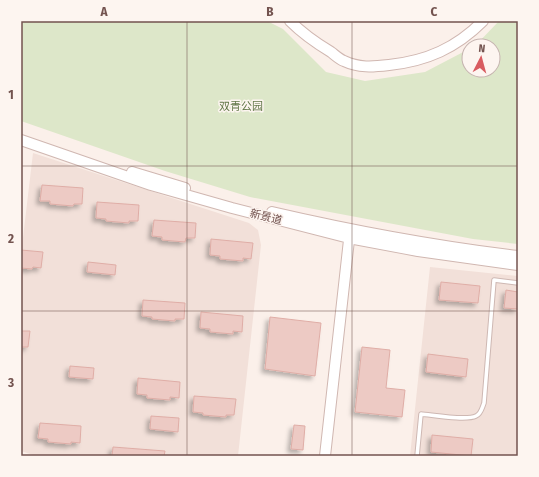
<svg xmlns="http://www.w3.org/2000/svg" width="539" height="477" font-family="'Fira Sans Condensed','Noto Sans SC',sans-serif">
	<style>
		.residential { fill: #f2e0d9 }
		.green { fill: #dde7c9 }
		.building { fill: #edcac4; stroke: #dfada6; filter: url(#shadow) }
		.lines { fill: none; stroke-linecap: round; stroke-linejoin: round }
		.lane-casing { stroke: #ceb8b3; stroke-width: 5.5 }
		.secondary-casing { stroke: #d0b7b1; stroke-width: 12 }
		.lane { stroke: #fff; stroke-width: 3.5 }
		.secondary { stroke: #fff; stroke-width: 10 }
		.grid { fill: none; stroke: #73534f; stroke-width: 1; stroke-opacity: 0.55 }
		.labels { text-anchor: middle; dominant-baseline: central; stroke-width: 3; stroke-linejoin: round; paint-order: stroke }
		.park-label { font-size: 11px; fill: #637849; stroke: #fdf5f0 }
		.street-label { font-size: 11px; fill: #73534f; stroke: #fdf5f0 }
		.neatline { fill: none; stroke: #73534f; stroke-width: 1.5 }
		.grid-label { font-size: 13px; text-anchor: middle; font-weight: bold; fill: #73534f }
	</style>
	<defs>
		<filter id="shadow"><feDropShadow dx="-3.5" dy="3.5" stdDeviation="2" flood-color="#0004"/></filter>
	</defs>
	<rect width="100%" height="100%" fill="#fbf0ea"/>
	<!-- residential -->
	<path class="residential" d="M 33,153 L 249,223 L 258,230 L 261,245 L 238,456 L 36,456 L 21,451 L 21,246 L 22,246 Z
		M 430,267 L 518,276 L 518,456 L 410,456 Z"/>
	<!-- green -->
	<path class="green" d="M 21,21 L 267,21 L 283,29 L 326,72 L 365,81 L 425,72 L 469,49 L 469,70 L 493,70 L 493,46 L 475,46 L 499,21 L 518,21 L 518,244 L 473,239 L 250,197 L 165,171 L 21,121 Z"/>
	<!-- building -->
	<path class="building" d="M 42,185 L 83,188 L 82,204 L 74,204 L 73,206 L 50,204 L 50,201 L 40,201 Z
		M 97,202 L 139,205 L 138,221 L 129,221 L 129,223 L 106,221 L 106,219 L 96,218 Z
		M 154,220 L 196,223 L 195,238 L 186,238 L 185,242 L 162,240 L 162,237 L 152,236 Z
		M 211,239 L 253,243 L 251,259 L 243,258 L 243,261 L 220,259 L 220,256 L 210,255 Z
		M 21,250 L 43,252 L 41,268 L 33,267 L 32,269 L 21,268 Z
		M 88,262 L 116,265 L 115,275 L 87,272 Z
		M 441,282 L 480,286 L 478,303 L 439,300 Z
		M 506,290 L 518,292 L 518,309 L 504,308 Z
		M 143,300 L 185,303 L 184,319 L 175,319 L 175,321 L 152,319 L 152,317 L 142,316 Z
		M 201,312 L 243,316 L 242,332 L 233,331 L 233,334 L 210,332 L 210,329 L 200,328 Z
		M 270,317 L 321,323 L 315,376 L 265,369 Z
		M 21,331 L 30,331 L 28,347 L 21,347 Z
		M 362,347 L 390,350 L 386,388 L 405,390 L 402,417 L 355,412 Z
		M 428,354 L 468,359 L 466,377 L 426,372 Z
		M 70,366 L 94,368 L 93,379 L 69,377 Z
		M 138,378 L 180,382 L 179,398 L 170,397 L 170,400 L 147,398 L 147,395 L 137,394 Z
		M 194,396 L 236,399 L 234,415 L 226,415 L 226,417 L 203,415 L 203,413 L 193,412 Z
		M 151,416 L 179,418 L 178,432 L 150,429 Z
		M 40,423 L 81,426 L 80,443 L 71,442 L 71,444 L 48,442 L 48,439 L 38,438 Z
		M 294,425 L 305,426 L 303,450 L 291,449 Z
		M 432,435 L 473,439 L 471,456 L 431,452 Z
		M 113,447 L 165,451 L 164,456 L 112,456 Z"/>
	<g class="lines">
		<defs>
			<path id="lane" d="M 417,456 L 421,414 C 433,415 466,421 476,416 C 481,414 482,408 484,403 L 494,280 L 518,283"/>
			<path id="secondary" d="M 290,21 C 302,33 316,43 331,52 C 335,55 339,59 344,61 C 359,68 372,67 389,65 C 427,61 456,48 483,21
				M 21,140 L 151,185 L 232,208 L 349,238 L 418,251 L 518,265
				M 132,172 L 185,188
				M 272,212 C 354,231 435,246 518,256
				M 325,456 L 350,231"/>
		</defs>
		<!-- lane casing -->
		<use href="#lane" class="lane-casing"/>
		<!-- secondary casing -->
		<use href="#secondary" class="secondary-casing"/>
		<!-- lane -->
		<use href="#lane" class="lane"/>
		<!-- secondary -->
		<use href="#secondary" class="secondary"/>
	</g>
	<!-- grid -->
	<path class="grid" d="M 187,21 L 187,456M 352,21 L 352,456M 21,166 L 518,166M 21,311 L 518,311"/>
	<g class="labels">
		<!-- park labels -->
		<g class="park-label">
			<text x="241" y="106">双青公园</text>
		</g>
		<!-- street labels -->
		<g class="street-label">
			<text transform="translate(266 217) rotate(14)">新景道</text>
		</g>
	</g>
	<!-- border -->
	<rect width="539" height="477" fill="none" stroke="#fdf5f0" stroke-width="44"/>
	<!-- north arrow -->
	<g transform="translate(481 58) rotate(6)"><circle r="19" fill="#fdf5f0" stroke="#c6b4b0"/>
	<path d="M0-3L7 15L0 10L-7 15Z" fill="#d85c60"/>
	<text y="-6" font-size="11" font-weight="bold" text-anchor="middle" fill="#73534f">N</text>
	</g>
	<rect x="22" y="22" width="495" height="433" class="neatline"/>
	<g class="grid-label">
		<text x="104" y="16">A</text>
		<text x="270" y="16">B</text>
		<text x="434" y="16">C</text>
		<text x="11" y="99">1</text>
		<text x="11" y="243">2</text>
		<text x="11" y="387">3</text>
	</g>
</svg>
